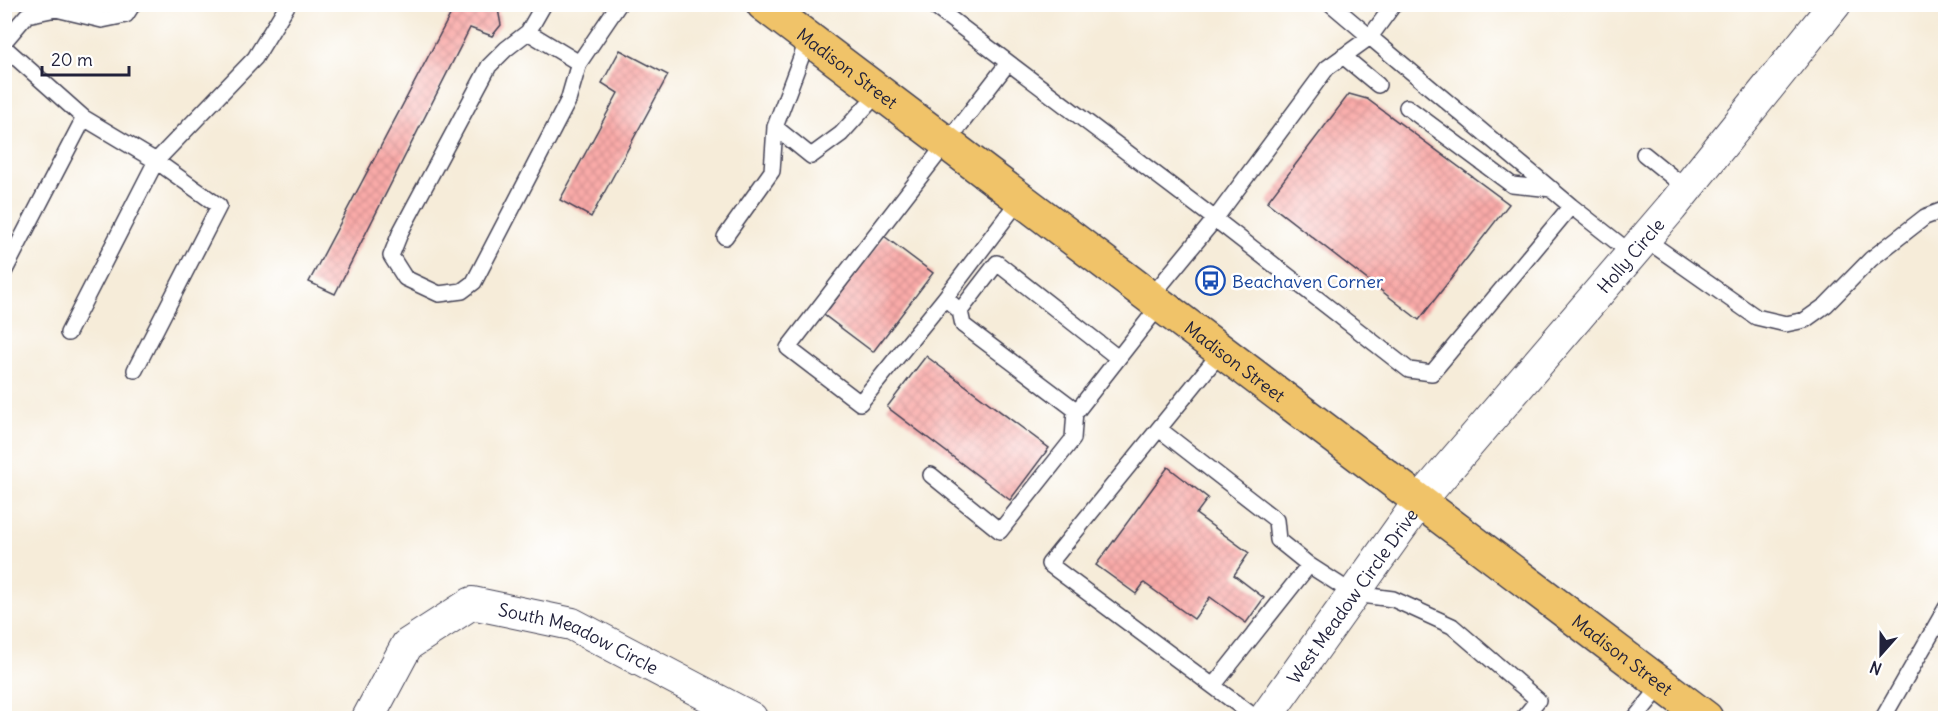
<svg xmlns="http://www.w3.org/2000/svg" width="1950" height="723" font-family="Delius,sans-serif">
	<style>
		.building { fill: url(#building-cross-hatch) }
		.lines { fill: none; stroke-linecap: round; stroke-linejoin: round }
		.lane-casing { stroke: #424053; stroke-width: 18 }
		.street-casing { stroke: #424053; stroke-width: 34 }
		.primary-casing { stroke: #424053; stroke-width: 36 }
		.lane { stroke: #fff; stroke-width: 15 }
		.street { stroke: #fff; stroke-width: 32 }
		.primary { stroke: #f0c369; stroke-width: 33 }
		.labels { text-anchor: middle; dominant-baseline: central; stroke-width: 5; stroke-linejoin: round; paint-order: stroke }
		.street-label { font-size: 18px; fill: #22223b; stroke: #fff }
		.transit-label { font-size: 18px; fill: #164399; stroke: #fff; text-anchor: start }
	</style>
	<defs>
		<pattern id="building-cross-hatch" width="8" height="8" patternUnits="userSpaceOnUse" patternTransform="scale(1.5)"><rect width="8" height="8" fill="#f9aaa8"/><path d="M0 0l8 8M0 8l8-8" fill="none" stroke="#d59292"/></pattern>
	</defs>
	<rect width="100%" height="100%" fill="#fff"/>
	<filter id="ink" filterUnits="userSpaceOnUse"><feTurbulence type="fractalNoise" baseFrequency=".0167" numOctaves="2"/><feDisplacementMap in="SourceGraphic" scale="12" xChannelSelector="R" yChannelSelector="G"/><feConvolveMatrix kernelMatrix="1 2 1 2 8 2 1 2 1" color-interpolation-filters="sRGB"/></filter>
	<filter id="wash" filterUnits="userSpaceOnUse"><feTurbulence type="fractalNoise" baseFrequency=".008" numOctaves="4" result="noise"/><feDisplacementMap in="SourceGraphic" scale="24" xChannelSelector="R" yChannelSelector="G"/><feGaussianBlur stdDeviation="1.35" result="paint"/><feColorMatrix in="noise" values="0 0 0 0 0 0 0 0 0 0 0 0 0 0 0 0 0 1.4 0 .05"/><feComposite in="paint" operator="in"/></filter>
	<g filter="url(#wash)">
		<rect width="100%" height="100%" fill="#f6ecd9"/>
		<g id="blocks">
			<!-- building -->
			<path class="building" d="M 456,4 L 491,4 L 498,9 L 501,25 L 492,36 L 470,28 L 335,294 L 309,282 Z
				M 620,50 L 668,75 L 591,217 L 560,200 L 618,93 L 602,83 Z
				M 1349,94 L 1367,99 L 1509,204 L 1419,320 L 1267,202 Z
				M 884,236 L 933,273 L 873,352 L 824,315 Z
				M 926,356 L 1049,448 L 1010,500 L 887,407 Z
				M 1168,467 L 1208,498 L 1196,514 L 1249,553 L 1234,575 L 1264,598 L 1246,623 L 1210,597 L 1194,619 L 1144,583 L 1136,594 L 1096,565 Z"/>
		</g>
	</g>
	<g filter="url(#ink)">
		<use href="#blocks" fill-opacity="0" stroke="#424053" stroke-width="1.5"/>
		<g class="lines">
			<defs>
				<path id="lane" d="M 544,4 L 528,32 L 579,63 L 619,4
					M 931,4 L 1215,219 L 1409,370 L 1432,373 L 1571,206
					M 1394,4 L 1370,37 L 1571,206 L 1632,254
					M 528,32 L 506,49 L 489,66 L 401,231 L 391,256 L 405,278 L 439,294 L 462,291 L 474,282 L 568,101 L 579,63
					M 808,39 L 775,127 L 811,156 L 841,134 L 879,92
					M 4,42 L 27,15 L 56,9 L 102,20 L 126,15 L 133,4
					M 4,47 L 84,118 L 156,161 L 219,206 L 135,370
					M 1343,56 L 1378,85
					M 1008,63 L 788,348 L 860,403 L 945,298 L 1020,199
					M 1407,107 L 1512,185 L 1552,189
					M 1644,154 L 1687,189
					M 725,237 L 772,171 L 775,127
					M 1645,239 L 1756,317 L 1786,324 L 1805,320 L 1826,305 L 1871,259 L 1925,217 L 1946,209
					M 4,272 L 84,118
					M 945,298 L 960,311 L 963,325 L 1077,411 L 1160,305
					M 1150,298 L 1215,219 L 1327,68 L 1370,37 L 1331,4
					M 960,311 L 997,263 L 1118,358
					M 68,333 L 156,161 L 255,58 L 288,4
					M 1221,352 L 1049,564 L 1256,718
					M 1159,429 L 1276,520 L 1278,540 L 1309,565
					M 931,475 L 1000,531 L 1073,439 L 1075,410
					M 1213,686 L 1309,565 L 1354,594 L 1393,599 L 1452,626 L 1538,700 L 1523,718
					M 1635,718 L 1662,685
					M 1883,718 L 1946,608"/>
				<g id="street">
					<path id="s1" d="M 368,718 L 407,645 L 472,603 L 572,624 L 751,718"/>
					<path id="s2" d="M 1265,718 L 1419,502 L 1671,208 L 1835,4"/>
				</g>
				<g id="primary">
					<path id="s3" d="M 763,4 L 1706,718"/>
				</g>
			</defs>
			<!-- lane casing -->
			<use href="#lane" class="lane-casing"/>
			<!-- street casing -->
			<use href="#street" class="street-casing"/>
			<!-- primary casing -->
			<use href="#primary" class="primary-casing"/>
			<!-- lane -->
			<use href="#lane" class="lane"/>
			<!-- street -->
			<use href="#street" class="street"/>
			<!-- primary -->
			<use href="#primary" class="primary"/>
		</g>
	</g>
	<!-- icons -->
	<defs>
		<symbol id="bus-ring" viewBox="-11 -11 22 22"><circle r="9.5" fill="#fff" stroke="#1a4fb4" stroke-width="1.5"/><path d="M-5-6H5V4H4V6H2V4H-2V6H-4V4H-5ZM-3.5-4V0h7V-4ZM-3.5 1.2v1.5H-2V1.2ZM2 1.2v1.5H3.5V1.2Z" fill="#1a4fb4"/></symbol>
	</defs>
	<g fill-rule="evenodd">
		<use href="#bus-ring" x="1194" y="264" width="33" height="33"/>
	</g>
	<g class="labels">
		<!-- street labels -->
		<g class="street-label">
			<text stroke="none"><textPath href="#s3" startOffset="106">Madison Street</textPath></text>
			<text stroke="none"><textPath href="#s2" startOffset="590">Holly Circle</textPath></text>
			<text stroke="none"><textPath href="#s3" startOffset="592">Madison Street</textPath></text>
			<text stroke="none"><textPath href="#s2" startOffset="150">West Meadow Circle Drive</textPath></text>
			<text stroke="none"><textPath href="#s1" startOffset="273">South Meadow Circle</textPath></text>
			<text stroke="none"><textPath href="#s3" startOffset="1078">Madison Street</textPath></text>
		</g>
		<!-- transit labels -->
		<g class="transit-label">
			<text x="1232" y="281">Beachaven Corner</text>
		</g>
	</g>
	<!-- margin -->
	<rect width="1950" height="723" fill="none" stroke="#fff" stroke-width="24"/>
	<!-- north arrow -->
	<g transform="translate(1881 654) rotate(201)" stroke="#ffffff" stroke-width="4.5" paint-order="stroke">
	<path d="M0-4.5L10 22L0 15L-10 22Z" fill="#22223b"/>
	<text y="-9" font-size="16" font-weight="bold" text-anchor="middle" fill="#22223b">N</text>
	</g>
	<!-- scale -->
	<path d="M42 66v9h87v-9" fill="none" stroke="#22223b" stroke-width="3"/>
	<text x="51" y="66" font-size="18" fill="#22223b" stroke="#ffffff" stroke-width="4.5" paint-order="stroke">20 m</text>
</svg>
